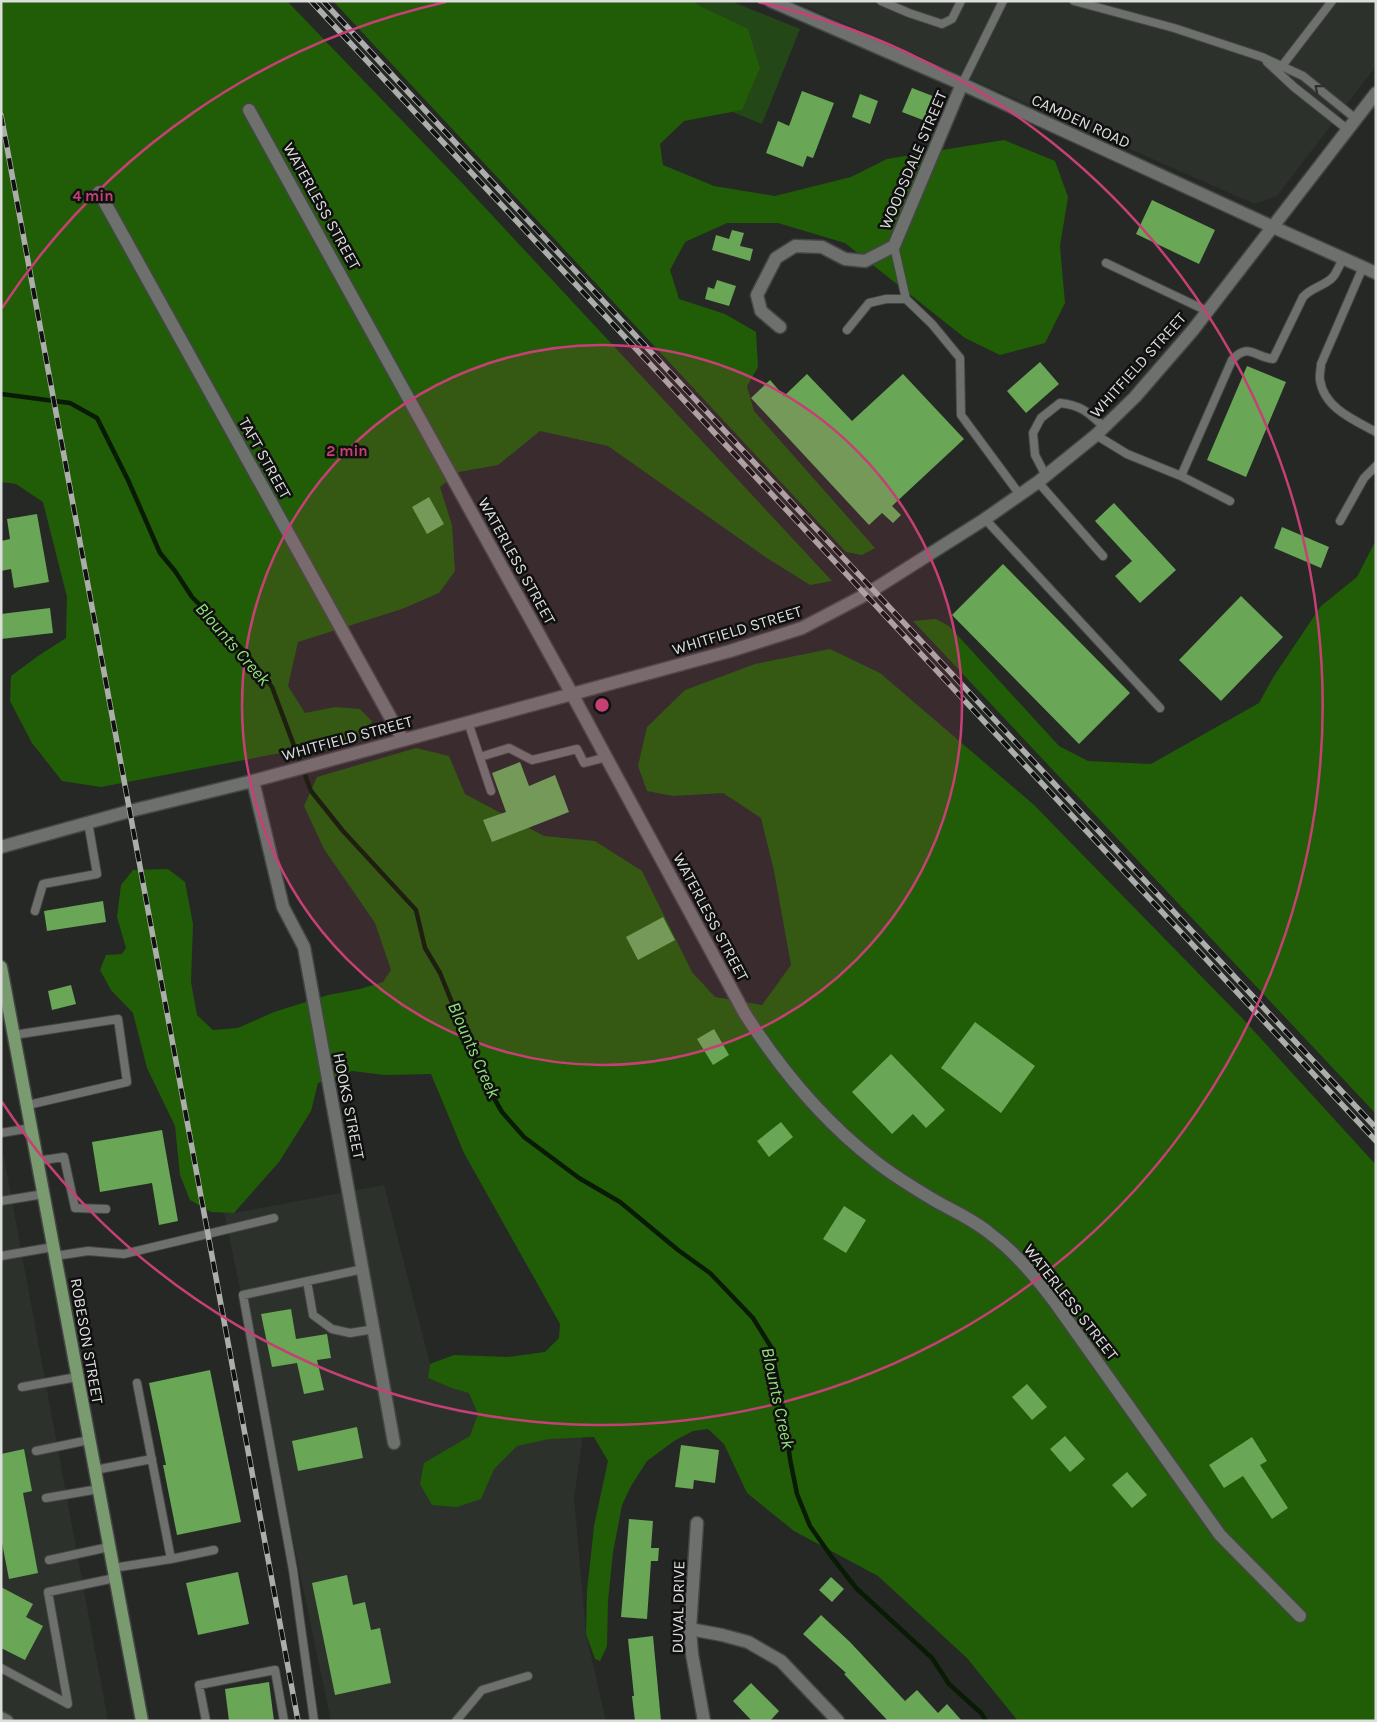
<svg xmlns="http://www.w3.org/2000/svg" width="1377" height="1722" font-family="Karla,sans-serif">
	<style>
		.built { fill: #2c322b }
		.green { fill: #234717 }
		.forest { fill: #215d06 }
		.lines { fill: none; stroke-linecap: round; stroke-linejoin: round }
		.stream { stroke: #091b04; stroke-width: 4.5 }
		.building { fill: #69a656 }
		.service-casing { stroke: #444644; stroke-width: 10 }
		.minor-casing { stroke: #444644; stroke-width: 15 }
		.tertiary-casing { stroke: #444644; stroke-width: 15 }
		.secondary-casing { stroke: #444644; stroke-width: 15 }
		.primary-casing { stroke: #444644; stroke-width: 15 }
		.service { stroke: #6e706d; stroke-width: 8 }
		.minor { stroke: #6e706d; stroke-width: 12 }
		.tertiary { stroke: #6e706d; stroke-width: 12 }
		.secondary { stroke: #6e706d; stroke-width: 12 }
		.primary { stroke: #799b6f; stroke-width: 12 }
		.rail-casing { stroke: #acaeab; stroke-width: 5.5 }
		.rail { stroke: #0f100f; stroke-width: 4; stroke-dasharray: 11; stroke-linecap: butt }
		.oneway { stroke: #2c2d2b }
		.ring { fill: none; stroke: #c74075; stroke-width: 2.5 }
		.labels { text-anchor: middle; dominant-baseline: central; stroke-width: 5; stroke-linejoin: round; paint-order: stroke }
		.street-label { font-size: 16px; fill: #dcdedc; stroke: #0f100f }
		.water-label { font-size: 18px; font-style: italic; fill: #91e079; stroke: #0f100f }
		.centre { fill: #c74075; stroke: #0f100f; stroke-width: 2.5 }
		.ring-label { font-size: 15px; text-anchor: middle; font-weight: bold; fill: #c74075; stroke: #0f100f; stroke-width: 5; stroke-linejoin: round; paint-order: stroke }
	</style>
	<rect width="100%" height="100%" fill="#262825"/>
	<!-- built -->
	<path class="built" d="M 793,1 L 1376,1 L 1376,66 L 1277,196 L 1255,204 Z
		M 1,1141 L 108,1721 L 1,1721 Z
		M 384,1185 L 430,1364 L 428,1378 L 586,1413 L 574,1498 L 586,1634 L 606,1721 L 331,1721 L 224,1212 L 234,1213 Z"/>
	<!-- green -->
	<path class="green" d="M 458,1 L 731,1 L 800,29 L 762,124 Z"/>
	<!-- forest -->
	<path class="forest" d="M 1,1 L 287,1 L 463,184 L 832,581 L 810,585 L 767,558 L 608,446 L 540,431 L 498,465 L 459,472 L 440,487 L 452,525 L 455,571 L 439,593 L 402,609 L 298,642 L 288,686 L 305,713 L 335,707 L 360,709 L 372,721 L 365,737 L 101,787 L 62,781 L 32,743 L 10,701 L 11,676 L 38,656 L 66,638 L 67,597 L 43,502 L 16,484 L 1,482 Z
		M 333,1 L 694,1 L 698,5 L 748,29 L 760,68 L 742,110 L 684,121 L 660,144 L 663,165 L 714,186 L 775,196 L 851,177 L 887,159 L 1004,140 L 1055,161 L 1068,197 L 1060,246 L 1065,303 L 1045,343 L 1000,355 L 965,338 L 845,243 L 778,223 L 727,223 L 685,242 L 670,270 L 679,299 L 725,314 L 756,332 L 758,367 L 747,386 L 754,411 L 875,548 L 862,555 L 846,552 Z
		M 1376,540 L 1376,1114 L 913,621 L 936,619 L 949,626 L 1059,746 L 1088,761 L 1151,764 L 1259,703 L 1274,676 L 1321,606 L 1357,577 Z
		M 830,649 L 880,673 L 1034,805 L 1243,1019 L 1376,1165 L 1376,1721 L 1018,1721 L 967,1658 L 878,1576 L 794,1531 L 747,1493 L 724,1444 L 708,1429 L 693,1431 L 674,1441 L 647,1461 L 631,1486 L 622,1505 L 613,1552 L 608,1601 L 607,1646 L 600,1661 L 595,1659 L 586,1634 L 587,1591 L 594,1526 L 608,1461 L 594,1437 L 549,1439 L 517,1446 L 494,1469 L 481,1499 L 457,1507 L 432,1505 L 420,1484 L 424,1463 L 470,1436 L 478,1414 L 469,1393 L 452,1388 L 428,1378 L 430,1364 L 454,1355 L 508,1357 L 545,1352 L 559,1338 L 560,1324 L 464,1153 L 431,1074 L 385,1075 L 352,1071 L 318,1083 L 311,1111 L 279,1162 L 234,1213 L 211,1212 L 190,1200 L 180,1175 L 175,1126 L 147,1068 L 133,1013 L 111,990 L 100,970 L 106,955 L 122,954 L 126,948 L 117,917 L 121,885 L 133,870 L 168,869 L 185,882 L 193,924 L 191,982 L 197,1015 L 213,1030 L 238,1028 L 274,1012 L 328,995 L 360,989 L 383,982 L 391,970 L 375,923 L 324,849 L 304,806 L 317,777 L 416,748 L 449,756 L 465,794 L 544,836 L 595,841 L 642,871 L 692,972 L 715,997 L 762,1005 L 791,965 L 774,871 L 761,818 L 723,793 L 673,796 L 647,791 L 638,766 L 647,727 L 685,690 L 755,664 Z"/>
	<g class="lines">
		<!-- stream -->
		<path class="stream" d="M 1,394 L 70,403 L 97,418 L 128,480 L 160,553 L 175,571 L 192,597 L 222,627 L 251,659 L 272,687 L 311,791 L 343,831 L 416,910 L 425,948 L 440,973 L 484,1081 L 502,1112 L 524,1137 L 579,1178 L 620,1202 L 678,1250 L 710,1273 L 753,1318 L 771,1347 L 784,1412 L 790,1459 L 797,1494 L 810,1526 L 831,1556 L 856,1588 L 932,1658 L 949,1684 L 981,1713 L 986,1721"/>
	</g>
	<!-- building -->
	<path class="building" d="M 912,88 L 938,98 L 928,122 L 902,112 Z
		M 802,91 L 834,103 L 813,158 L 807,156 L 803,167 L 766,153 L 778,121 L 789,126 Z
		M 860,94 L 878,101 L 870,124 L 852,117 Z
		M 1152,200 L 1215,230 L 1199,264 L 1136,234 Z
		M 732,230 L 744,233 L 740,246 L 753,249 L 750,261 L 712,250 L 716,235 L 729,239 Z
		M 717,280 L 736,286 L 729,306 L 705,299 L 708,287 L 714,289 Z
		M 1040,362 L 1059,384 L 1026,413 L 1007,391 Z
		M 1247,366 L 1286,382 L 1246,477 L 1207,460 Z
		M 807,374 L 852,421 L 903,374 L 964,439 L 892,506 L 901,515 L 893,523 L 882,513 L 869,525 L 751,398 L 770,380 L 784,396 Z
		M 429,497 L 444,524 L 427,534 L 412,507 Z
		M 1114,503 L 1176,570 L 1140,603 L 1115,576 L 1132,561 L 1095,521 Z
		M 37,514 L 49,582 L 14,588 L 11,569 L 1,571 L 1,541 L 10,539 L 7,519 Z
		M 1282,527 L 1329,547 L 1321,568 L 1274,548 Z
		M 1003,564 L 1130,693 L 1079,744 L 952,615 Z
		M 1241,596 L 1283,637 L 1221,701 L 1179,660 Z
		M 50,608 L 53,633 L 1,639 L 1,614 Z
		M 520,762 L 529,786 L 555,775 L 569,812 L 492,842 L 483,820 L 506,812 L 492,773 Z
		M 103,901 L 106,922 L 47,931 L 44,911 Z
		M 663,917 L 675,940 L 638,960 L 626,937 Z
		M 71,985 L 76,1004 L 52,1010 L 48,991 Z
		M 975,1022 L 1035,1066 L 1001,1113 L 941,1068 Z
		M 714,1029 L 729,1055 L 713,1065 L 697,1039 Z
		M 891,1054 L 945,1110 L 926,1128 L 913,1114 L 892,1134 L 852,1092 Z
		M 781,1122 L 793,1137 L 769,1157 L 757,1141 Z
		M 162,1130 L 178,1221 L 159,1225 L 152,1183 L 100,1192 L 92,1142 Z
		M 844,1206 L 866,1220 L 846,1253 L 823,1239 Z
		M 291,1309 L 296,1339 L 327,1334 L 331,1358 L 317,1360 L 324,1390 L 304,1394 L 297,1363 L 272,1367 L 261,1314 Z
		M 210,1370 L 241,1522 L 177,1535 L 163,1465 L 166,1465 L 149,1383 Z
		M 1027,1384 L 1047,1407 L 1032,1420 L 1012,1397 Z
		M 357,1427 L 363,1458 L 298,1471 L 292,1441 Z
		M 1065,1436 L 1085,1459 L 1070,1472 L 1050,1449 Z
		M 1252,1437 L 1267,1461 L 1260,1465 L 1288,1508 L 1272,1519 L 1243,1476 L 1224,1488 L 1209,1465 Z
		M 681,1445 L 719,1450 L 715,1483 L 694,1480 L 693,1489 L 675,1487 Z
		M 24,1449 L 32,1491 L 23,1493 L 38,1573 L 9,1579 L 1,1538 L 1,1454 Z
		M 1127,1472 L 1147,1495 L 1132,1508 L 1112,1485 Z
		M 629,1519 L 653,1521 L 651,1548 L 659,1548 L 658,1561 L 651,1561 L 647,1619 L 621,1617 Z
		M 238,1572 L 249,1624 L 198,1635 L 186,1583 Z
		M 347,1575 L 353,1605 L 365,1602 L 371,1630 L 380,1628 L 391,1683 L 335,1695 L 312,1583 Z
		M 831,1577 L 844,1589 L 832,1602 L 819,1590 Z
		M 1,1587 L 33,1604 L 26,1617 L 43,1626 L 25,1660 L 1,1648 Z
		M 821,1615 L 850,1642 L 905,1701 L 917,1690 L 938,1713 L 947,1704 L 962,1721 L 888,1721 L 844,1674 L 846,1673 L 803,1634 Z
		M 653,1636 L 661,1721 L 635,1721 L 632,1696 L 634,1696 L 628,1639 Z
		M 269,1682 L 274,1721 L 229,1721 L 225,1689 Z
		M 751,1683 L 779,1711 L 770,1721 L 752,1721 L 733,1701 Z"/>
	<g class="lines">
		<defs>
			<path id="service" d="M 881,1 L 909,13 L 942,24 L 952,19 L 961,1
				M 1074,1 L 1174,28 L 1262,57 L 1303,76 L 1356,119
				M 1267,62 L 1294,87 L 1347,129
				M 1282,66 L 1332,1
				M 962,84 L 1003,1
				M 894,246 L 906,299 L 932,324 L 960,358 L 961,415 L 1020,495
				M 1106,263 L 1207,311
				M 1363,267 L 1321,364 C 1321,369 1319,375 1320,380 C 1324,408 1354,420 1376,432
				M 847,330 L 869,303 L 886,299 L 906,299
				M 1096,435 L 1127,454 L 1181,476 L 1232,360 C 1249,342 1254,357 1273,359 L 1303,297 C 1312,287 1325,286 1333,277 C 1337,272 1340,264 1343,259
				M 1046,476 L 1035,455 L 1033,433 L 1041,418 L 1060,403 C 1081,405 1089,413 1104,427
				M 1181,476 L 1230,501
				M 1038,482 L 1103,556
				M 985,519 L 1160,708
				M 1340,521 L 1364,478 L 1376,466
				M 468,722 L 491,791
				M 480,757 L 509,748 L 532,760 L 577,749 L 584,763 L 607,757
				M 35,911 L 43,884 L 97,874 L 88,822
				M 14,1035 L 118,1019 L 127,1082 L 28,1105
				M 1,1133 L 31,1128
				M 37,1161 L 64,1157 L 75,1208 L 106,1209
				M 1,1201 L 44,1194
				M 1,1256 L 53,1247
				M 55,1256 L 88,1251 L 124,1254 L 274,1218
				M 307,1281 L 313,1315 L 332,1329 L 350,1333 L 375,1329
				M 137,1383 L 171,1559 L 214,1550
				M 22,1387 L 77,1377
				M 36,1451 L 89,1440
				M 95,1470 L 152,1459
				M 46,1498 L 99,1489
				M 49,1560 L 109,1547
				M 113,1568 L 171,1559
				M 1,1668 L 68,1704 L 48,1592 L 115,1578
				M 206,1721 L 199,1685 L 275,1670 L 284,1721
				M 314,1721 L 293,1570 L 243,1295 L 363,1269
				M 456,1721 L 482,1690 L 528,1676"/>
			<path id="minor" d="M 771,1 L 962,84 L 1273,227
				M 249,110 L 572,694 L 745,1014 C 781,1070 822,1120 875,1161 C 895,1177 917,1190 939,1203 C 956,1212 973,1220 988,1232 C 1014,1251 1034,1275 1054,1301 L 1220,1535 L 1300,1616
				M 99,192 L 403,740
				M 780,327 L 761,311 L 757,295 L 776,258 L 795,246 L 822,247 L 845,259 L 865,261 L 894,246 L 962,84
				M 253,781 L 283,907 L 304,947 L 394,1443
				M 697,1523 L 690,1629 L 692,1654 L 704,1721
				M 690,1629 L 722,1635 L 748,1642 L 781,1661 L 838,1721
				M 1,1718 L 7,1721"/>
			<path id="tertiary" d="M 1273,227 L 1376,273"/>
			<path id="secondary" d="M 1,847 L 130,811 L 253,781 L 730,651 L 802,628 L 865,595 L 985,519 L 1038,482 L 1096,435 L 1135,397 L 1193,330 L 1376,93"/>
			<path id="primary" d="M 1,967 L 142,1721"/>
		</defs>
		<!-- service casing -->
		<use href="#service" class="service-casing"/>
		<!-- minor casing -->
		<use href="#minor" class="minor-casing"/>
		<!-- tertiary casing -->
		<use href="#tertiary" class="tertiary-casing"/>
		<!-- secondary casing -->
		<use href="#secondary" class="secondary-casing"/>
		<!-- primary casing -->
		<use href="#primary" class="primary-casing"/>
		<!-- service -->
		<use href="#service" class="service"/>
		<!-- minor -->
		<use href="#minor" class="minor"/>
		<!-- tertiary -->
		<use href="#tertiary" class="tertiary"/>
		<!-- secondary -->
		<use href="#secondary" class="secondary"/>
		<!-- primary -->
		<use href="#primary" class="primary"/>
		<defs>
			<path id="rail" d="M 311,1 L 1376,1141
				M 323,1 L 1376,1128
				M 1,115 L 298,1721"/>
		</defs>
		<!-- rail casing -->
		<use href="#rail" class="rail-casing"/>
		<!-- rail -->
		<use href="#rail" class="rail"/>
	</g>
	<!-- one-way arrows -->
	<defs><path id="oneway-chevron" d="M-2-3.5L2.5 0L-2 3.5" fill="none" stroke-width="1.6" stroke-linecap="round" stroke-linejoin="round" transform="scale(1.25)"/></defs>
	<use class="oneway" href="#oneway-chevron" transform="translate(1318 88) rotate(-141)"/>
	<!-- distance rings -->
	<circle cx="602" cy="705" r="360" fill="#c74075" fill-opacity=".12"/>
	<g class="ring">
		<circle cx="602" cy="705" r="360"/>
		<path d="M2 308A720 720 0 0 1 446 2M758 2A720 720 0 1 1 2 1102"/>
	</g>
	<g class="labels">
		<!-- street labels -->
		<g class="street-label">
			<text transform="translate(1081 121) rotate(25)">CAMDEN ROAD</text>
			<text transform="translate(913 160) rotate(-67)">WOODSDALE STREET</text>
			<text transform="translate(322 206) rotate(61)">WATERLESS STREET</text>
			<text transform="translate(1138 365) rotate(-48)">WHITFIELD STREET</text>
			<text transform="translate(265 458) rotate(61)">TAFT STREET</text>
			<text transform="translate(517 561) rotate(61)">WATERLESS STREET</text>
			<text transform="translate(737 630) rotate(-17)">WHITFIELD STREET</text>
			<text transform="translate(347 738) rotate(-15)">WHITFIELD STREET</text>
			<text transform="translate(711 917) rotate(62)">WATERLESS STREET</text>
			<text transform="translate(349 1106) rotate(79)">HOOKS STREET</text>
			<text transform="translate(1071 1302) rotate(52)">WATERLESS STREET</text>
			<text transform="translate(87 1341) rotate(80)">ROBESON STREET</text>
			<text transform="translate(678 1607) rotate(-89)">DUVAL DRIVE</text>
		</g>
		<!-- water labels -->
		<g class="water-label">
			<text transform="translate(233 644) rotate(49)">Blounts Creek</text>
			<text transform="translate(474 1050) rotate(66)">Blounts Creek</text>
			<text transform="translate(778 1398) rotate(78)">Blounts Creek</text>
		</g>
	</g>
	<circle cx="602" cy="705" r="8" class="centre"/>
	<g class="ring-label">
		<text x="93" y="201">4 min</text>
		<text x="347" y="456">2 min</text>
	</g>
	<!-- border -->
	<rect width="1377" height="1722" fill="none" stroke="#dcdedc" stroke-width="5"/>
</svg>
